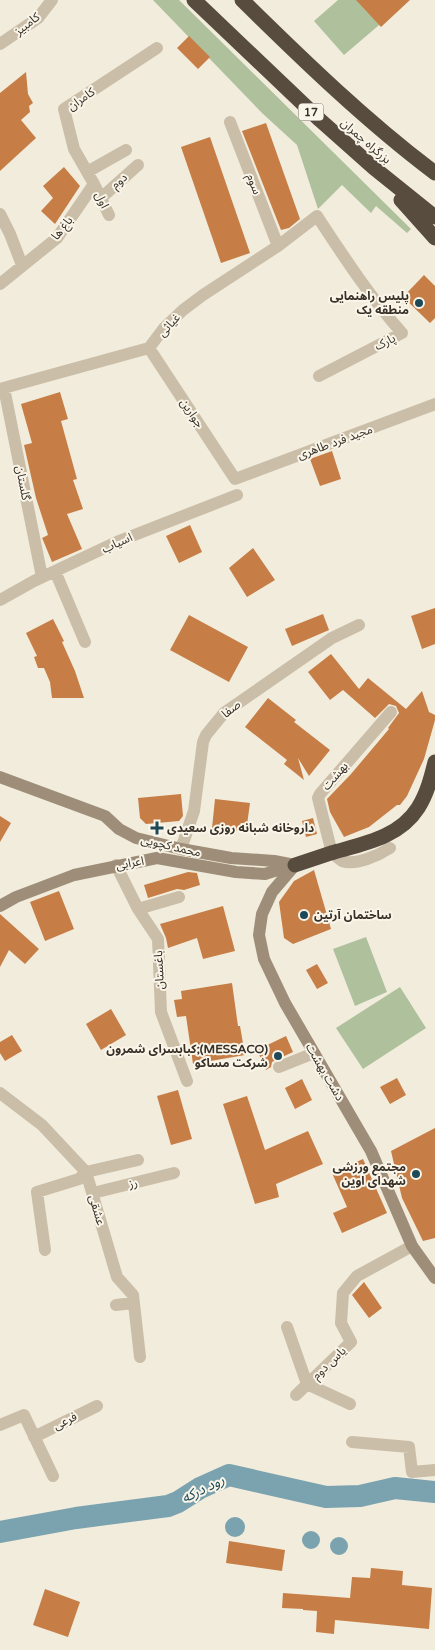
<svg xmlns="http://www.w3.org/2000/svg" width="435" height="1650" font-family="'Varela Round','Noto Sans Arabic',sans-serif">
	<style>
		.green { fill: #aec19c }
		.water { fill: #7ba3af }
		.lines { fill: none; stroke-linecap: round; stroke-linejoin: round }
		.river { stroke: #7ba3af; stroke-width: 22 }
		.building { fill: #c67e46 }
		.street { stroke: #cabea8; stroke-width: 12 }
		.secondary { stroke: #9e8e79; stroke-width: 12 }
		.highway { stroke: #584c3f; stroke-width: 15 }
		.poi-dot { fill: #1d4959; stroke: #faf5e9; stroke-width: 2 }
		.labels { text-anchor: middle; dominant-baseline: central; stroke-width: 4; stroke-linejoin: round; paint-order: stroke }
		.shield { fill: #faf5e9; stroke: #726b62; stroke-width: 1 }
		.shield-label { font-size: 11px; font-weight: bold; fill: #373028 }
		.street-label { font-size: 12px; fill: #373028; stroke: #faf5e9 }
		.poi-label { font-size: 12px; font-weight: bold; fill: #373028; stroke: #faf5e9; text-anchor: end }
		.water-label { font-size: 14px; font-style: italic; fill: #1d4959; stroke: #faf5e9 }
	</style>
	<rect width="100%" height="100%" fill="#f2ecdc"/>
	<!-- green -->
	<path class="green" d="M 153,0 L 179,0 L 411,229 L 407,233 L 376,206 L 371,213 L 342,185 L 318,209 L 297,145 L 262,113 Z
		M 338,0 L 392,0 L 399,8 L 344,55 L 314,21 Z
		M 366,937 L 387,992 L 355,1006 L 333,949 Z
		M 400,987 L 426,1028 L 363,1069 L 336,1028 Z"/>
	<!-- water -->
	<path class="water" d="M225 1527a10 10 0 1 1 20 0a10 10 0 1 1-20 0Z
		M302 1540a9 9 0 1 1 18 0a9 9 0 1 1-18 0Z
		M330 1546a9 9 0 1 1 18 0a9 9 0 1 1-18 0Z"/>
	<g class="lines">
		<!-- river -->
		<path class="river" d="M 0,1532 L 76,1518 L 168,1506 L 178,1502 L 200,1488 L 229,1475 L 326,1497 L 360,1496 L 395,1488 L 435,1492"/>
	</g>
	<!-- building -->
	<path class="building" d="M 356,0 L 410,0 L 381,27 Z
		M 189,36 L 210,57 L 198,69 L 177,48 Z
		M 26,72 L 28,94 L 33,103 L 29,106 L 30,112 L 21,120 L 36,138 L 0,171 L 0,93 Z
		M 266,123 L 300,219 L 289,228 L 281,230 L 242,131 Z
		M 210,137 L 250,253 L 221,263 L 181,147 Z
		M 64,167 L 80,186 L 55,224 L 41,211 L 53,198 L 43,186 Z
		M 424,275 L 435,286 L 435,318 L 430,323 L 403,297 Z
		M 60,392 L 68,419 L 61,421 L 77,479 L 73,480 L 83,509 L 67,514 L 82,549 L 52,562 L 43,540 L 42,538 L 48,535 L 36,498 L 24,445 L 32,443 L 21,404 Z
		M 332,451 L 341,479 L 320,486 L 310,459 Z
		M 190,525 L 202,552 L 179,563 L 166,536 Z
		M 253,548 L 275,580 L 247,597 L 229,568 Z
		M 435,608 L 435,644 L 422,649 L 411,616 Z
		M 323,614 L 329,630 L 292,646 L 285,629 Z
		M 189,615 L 248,647 L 229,682 L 170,650 Z
		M 53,619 L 64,641 L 62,642 L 75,671 L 84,698 L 52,698 L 50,682 L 44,668 L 38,668 L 34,657 L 37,656 L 26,633 Z
		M 331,654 L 359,689 L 368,678 L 406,709 L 422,691 L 429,712 L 435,715 L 435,720 L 424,759 L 407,796 L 400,805 L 397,805 L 369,827 L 344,837 L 330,812 L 327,799 L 351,774 L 389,729 L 388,728 L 399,713 L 396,706 L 389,704 L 375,718 L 343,690 L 330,700 L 308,672 Z
		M 268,698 L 296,720 L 294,722 L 330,750 L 309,776 L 298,758 L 304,780 L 284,764 L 287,760 L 245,727 Z
		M 181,794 L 183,816 L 179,821 L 146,824 L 140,818 L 138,798 Z
		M 215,799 L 250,803 L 246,832 L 212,828 Z
		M 0,816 L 11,823 L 0,842 Z
		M 313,818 L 317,834 L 306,837 L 302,821 Z
		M 314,870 L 331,929 L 293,944 L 284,938 L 279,902 L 294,881 Z
		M 188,872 L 197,873 L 200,885 L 184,890 L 177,889 L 148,898 L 144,885 Z
		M 59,891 L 74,929 L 45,941 L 30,902 Z
		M 223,906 L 235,951 L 203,959 L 197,938 L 168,948 L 166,938 L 160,924 Z
		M 0,914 L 39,949 L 25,964 L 9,950 L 0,967 Z
		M 317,964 L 328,983 L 317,989 L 306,970 Z
		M 232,983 L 238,1026 L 240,1026 L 245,1055 L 193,1064 L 186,1016 L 177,1017 L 174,1000 L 182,999 L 181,991 Z
		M 111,1009 L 126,1035 L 101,1050 L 86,1024 Z
		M 12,1035 L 22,1051 L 5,1061 L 0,1053 L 0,1042 Z
		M 286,1036 L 293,1052 L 276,1060 L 272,1062 L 271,1067 L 266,1070 L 257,1050 Z
		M 397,1078 L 406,1095 L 390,1104 L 380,1087 Z
		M 302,1079 L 312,1100 L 295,1109 L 285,1088 Z
		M 178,1090 L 192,1139 L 171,1145 L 157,1096 Z
		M 247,1096 L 265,1150 L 308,1131 L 323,1164 L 276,1184 L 279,1197 L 255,1204 L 223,1104 Z
		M 435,1128 L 435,1238 L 423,1241 L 402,1198 L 391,1151 Z
		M 363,1159 L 387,1213 L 342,1233 L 333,1213 L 347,1207 L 332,1173 Z
		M 364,1282 L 382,1308 L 369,1318 L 352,1295 Z
		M 229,1541 L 285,1550 L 282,1571 L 226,1563 Z
		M 371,1568 L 403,1571 L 402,1585 L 432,1588 L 429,1629 L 335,1620 L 334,1634 L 316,1632 L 317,1611 L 303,1610 L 303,1609 L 282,1608 L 283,1593 L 350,1598 L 352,1577 L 370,1578 Z
		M 45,1589 L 80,1602 L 68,1637 L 33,1625 Z"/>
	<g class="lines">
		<!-- street -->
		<path class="street" d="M 0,44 L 38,18 L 52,0
			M 230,122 L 278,246
			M 87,172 L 126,150
			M 101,198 L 138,165
			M 0,214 L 10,234 L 22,265
			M 109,215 L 94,184 L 74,149 L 64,109 L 157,48
			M 0,284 L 57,238 L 94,184
			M 149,348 L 235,479 L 435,404
			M 4,388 L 42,577
			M 0,389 L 149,348 L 164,328 L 183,310 L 203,295 L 278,246 L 317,216 C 344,257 370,297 402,333 L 319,376
			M 55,571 L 85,642
			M 0,600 L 34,581 L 119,541 L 237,495
			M 390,848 C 379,855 356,866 342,861 C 339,859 335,855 332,853 L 318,798 L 320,794 L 391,712
			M 181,849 L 194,811 L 203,742 L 206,735 L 224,713 L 332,638 L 359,625
			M 116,865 L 138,909 L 158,939 L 161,1012 L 187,1081
			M 138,909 L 179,897
			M 279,1067 L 314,1053
			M 0,1093 L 42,1125 L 86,1172 L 117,1277 L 133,1295 L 140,1357
			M 93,1193 L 174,1173
			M 45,1250 L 37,1192 L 79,1179 L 86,1172 L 138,1160
			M 116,1305 L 133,1303
			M 287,1327 L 307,1384 L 350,1404
			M 296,1395 L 351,1342 L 341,1323 L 343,1293 L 357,1276 L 412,1246
			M 0,1425 L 24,1415 L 53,1476
			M 34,1437 L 97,1406
			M 352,1442 L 409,1447 L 412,1472 L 435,1470"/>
		<!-- secondary -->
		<path class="secondary" d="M 0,777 L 105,816 L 119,829 L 136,838 L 181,849 L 231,858 L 274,861 L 295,865
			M 295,865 L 272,892 L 262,914 L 259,935 L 264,959 L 285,1003 L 371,1151 L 412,1246 L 435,1278
			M 0,906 L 16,897 L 74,875 L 157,858 L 236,872 L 265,874 L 290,866"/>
		<!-- highway -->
		<path class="highway" d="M 194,0 L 320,120 L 374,168 L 435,217
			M 242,0 C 303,60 366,121 435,173
			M 401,200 L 435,238
			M 295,865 C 307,861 319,857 331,853 C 362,844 399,838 418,808 C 427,794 431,778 435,762"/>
	</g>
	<!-- markers -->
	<g class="poi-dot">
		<circle cx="419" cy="303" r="5"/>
		<path d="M154.5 820.5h5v5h5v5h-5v5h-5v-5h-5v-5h5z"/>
		<circle cx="304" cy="915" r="5"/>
		<circle cx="278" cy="1056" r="5"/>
		<circle cx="416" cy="1174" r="5"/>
	</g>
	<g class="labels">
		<!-- shield labels -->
		<rect class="shield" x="298.5" y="103.5" width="25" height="17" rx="4"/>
		<g class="shield-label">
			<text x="311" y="112">17</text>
		</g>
		<!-- street labels -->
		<g class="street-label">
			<text transform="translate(27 24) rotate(-38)">کامبیز</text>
			<text transform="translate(81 99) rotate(-35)">کامران</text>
			<text transform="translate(366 141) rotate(41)">بزرگراه چمران</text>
			<text transform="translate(119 181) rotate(-41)">دوم</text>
			<text transform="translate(254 184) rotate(69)">سوم</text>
			<text transform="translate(102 200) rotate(64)">اول</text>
			<text transform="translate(62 228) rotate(-52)">باغ ها</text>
			<text transform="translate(169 325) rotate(-47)">غیاثی</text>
			<text transform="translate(385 342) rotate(-27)">پارک</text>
			<text transform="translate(192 413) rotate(56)">جوارین</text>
			<text transform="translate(335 442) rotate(-20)">مجید فرد طاهری</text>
			<text transform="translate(23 483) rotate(79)">گلستان</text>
			<text transform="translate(117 543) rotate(-24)">اسیاب</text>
			<text transform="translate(231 709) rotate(-39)">صفا</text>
			<text transform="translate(335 776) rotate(-49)">بهشت</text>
			<text transform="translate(171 846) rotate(13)">محمد کچویی</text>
			<text transform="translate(130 863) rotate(-10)">اعرابی</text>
			<text transform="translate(159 970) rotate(-93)">باغستان</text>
			<text transform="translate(325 1072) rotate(60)">دشت بهشت</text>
			<text transform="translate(133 1183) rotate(-14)">رز</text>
			<text transform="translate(97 1210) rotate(74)">عشقی</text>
			<text transform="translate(329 1363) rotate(-44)">یاس دوم</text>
			<text transform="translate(65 1421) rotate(-26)">فرعی</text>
		</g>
		<!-- poi labels -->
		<g class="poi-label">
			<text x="409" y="296">پلیس راهنمایی<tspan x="409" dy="14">منطقه یک</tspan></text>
			<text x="167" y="828" text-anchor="start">داروخانه شبانه روزی سعیدی</text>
			<text x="314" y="915" text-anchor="start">ساختمان آرتین</text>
			<text x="268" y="1049">کبابسرای شمرون;(MESSACO)<tspan x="268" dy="14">شرکت مساکو</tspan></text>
			<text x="406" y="1167">مجتمع ورزشی<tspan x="406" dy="14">شهدای اوین</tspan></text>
		</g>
		<!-- water labels -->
		<g class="water-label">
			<text transform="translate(203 1489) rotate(-26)">رود درکه</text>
		</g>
	</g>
</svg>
